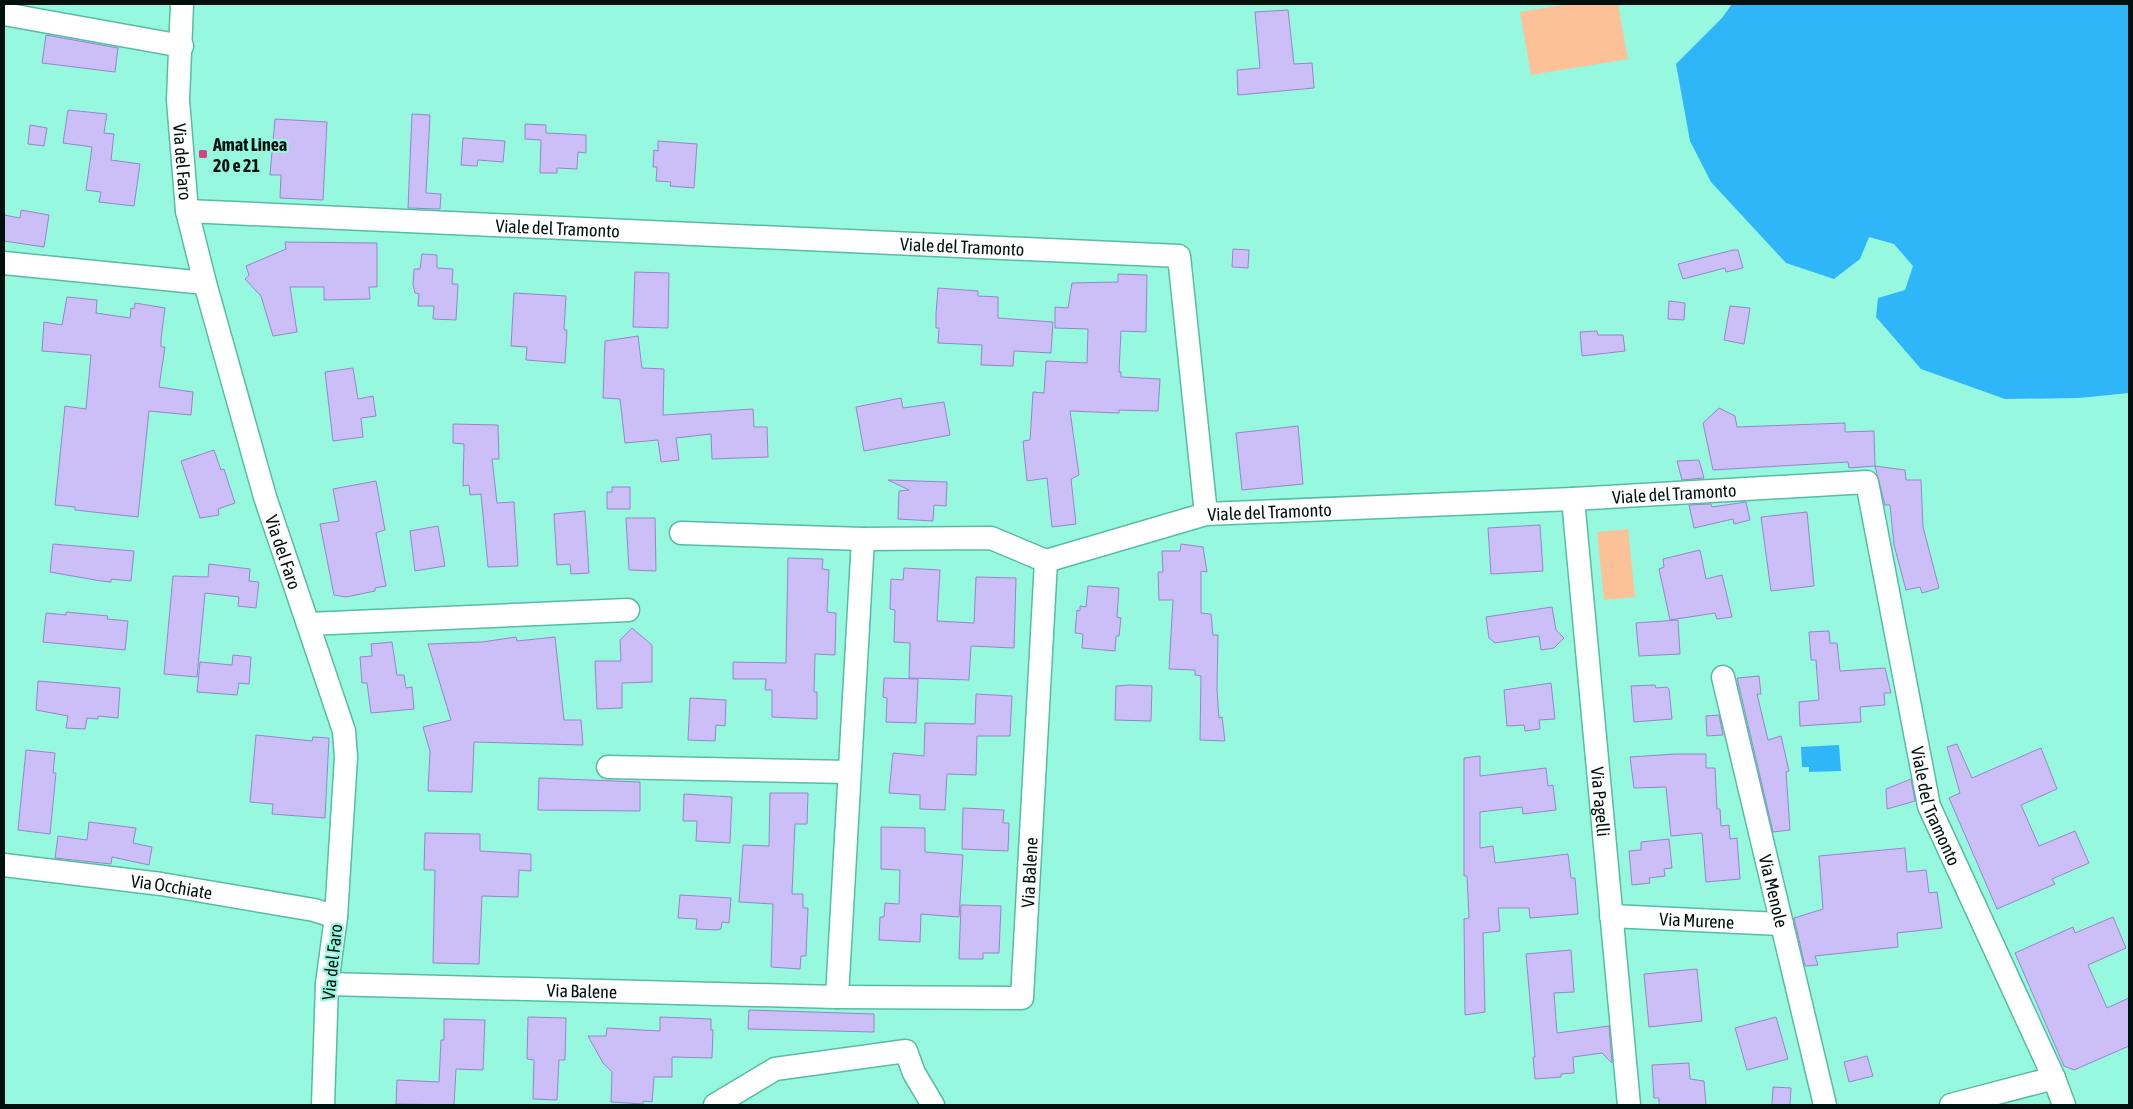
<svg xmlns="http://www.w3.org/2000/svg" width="2133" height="1109" font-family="'Asap Condensed',sans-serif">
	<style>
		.green { fill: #fdc198 }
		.water { fill: #2eb6f8 }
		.building { fill: #ccbef7; stroke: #9786c9 }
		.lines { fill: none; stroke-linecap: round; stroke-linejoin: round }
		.minor-casing { stroke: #58bca4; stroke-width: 25 }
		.minor { stroke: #fff; stroke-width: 22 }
		.poi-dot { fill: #cd4584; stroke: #96f8df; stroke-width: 2 }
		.labels { text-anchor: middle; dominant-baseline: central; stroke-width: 4.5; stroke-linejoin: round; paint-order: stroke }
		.poi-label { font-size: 18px; font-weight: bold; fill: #00110d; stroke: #96f8df; text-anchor: start }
		.street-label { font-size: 18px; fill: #00110d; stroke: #96f8df }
	</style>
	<rect width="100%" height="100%" fill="#96f8df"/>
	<!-- green -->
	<path class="green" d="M 1570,4 L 1618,4 L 1628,59 L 1531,75 L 1520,12 Z
		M 1628,529 L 1635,597 L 1604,600 L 1597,532 Z"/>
	<!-- water -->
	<path class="water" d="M 1732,4 L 2129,4 L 2129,393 L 2079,398 L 2005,399 L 1921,369 L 1876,317 L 1878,298 L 1905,290 L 1913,266 L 1894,244 L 1869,237 L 1860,259 L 1834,279 L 1786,263 L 1711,182 L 1690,141 L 1676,64 L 1722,18 Z
		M 1839,745 L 1841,771 L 1809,772 L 1809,767 L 1802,767 L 1801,747 Z"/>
	<!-- building -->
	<path class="building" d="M 1288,10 L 1294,64 L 1312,63 L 1314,88 L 1238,95 L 1237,70 L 1260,68 L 1255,12 Z
		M 46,35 L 118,48 L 115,72 L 42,63 Z
		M 68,110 L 107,114 L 104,133 L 114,134 L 111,160 L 140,164 L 134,206 L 99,202 L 101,192 L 86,190 L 92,147 L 63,143 Z
		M 412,114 L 430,115 L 426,193 L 441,194 L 440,209 L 408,208 Z
		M 275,119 L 327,122 L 323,200 L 280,198 L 281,175 L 270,175 Z
		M 525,124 L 546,125 L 546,133 L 586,135 L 586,153 L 578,152 L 577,169 L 557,168 L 557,173 L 540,173 L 541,140 L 525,139 Z
		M 30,125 L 47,128 L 44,146 L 28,144 Z
		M 463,138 L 505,141 L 503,162 L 478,160 L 477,166 L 461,165 Z
		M 658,141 L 697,144 L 694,188 L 670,186 L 671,182 L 656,181 L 657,167 L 653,167 L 654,150 L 658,151 Z
		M 21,210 L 49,215 L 44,247 L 4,241 L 4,215 L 20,218 Z
		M 285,242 L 377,243 L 377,287 L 369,287 L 370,299 L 324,300 L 324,287 L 290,287 L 297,332 L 273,336 L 261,296 L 245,279 L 249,275 L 246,266 L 286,249 Z
		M 1233,249 L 1249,250 L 1248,268 L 1232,267 Z
		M 1733,250 L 1738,250 L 1743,268 L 1726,272 L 1725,268 L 1683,279 L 1678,264 Z
		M 422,254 L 437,255 L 437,268 L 453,269 L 452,284 L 458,284 L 456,320 L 433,319 L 434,306 L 418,306 L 419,294 L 415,293 L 413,285 L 414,269 L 420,269 Z
		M 635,272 L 669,273 L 668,328 L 633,327 Z
		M 1118,274 L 1147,275 L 1146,332 L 1121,331 L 1119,372 L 1121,372 L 1121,377 L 1160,379 L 1158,411 L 1119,410 L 1119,413 L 1070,411 L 1079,475 L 1071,479 L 1076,524 L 1052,527 L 1047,478 L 1027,481 L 1023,441 L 1030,440 L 1033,392 L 1044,393 L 1046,361 L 1087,363 L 1088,329 L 1055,328 L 1055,307 L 1068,308 L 1072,283 L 1118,282 Z
		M 938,288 L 978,291 L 978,296 L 998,297 L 998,318 L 1053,322 L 1051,353 L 1014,351 L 1013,366 L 981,365 L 982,345 L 938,343 L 939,328 L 936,328 L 936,314 Z
		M 514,293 L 566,296 L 564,330 L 567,330 L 565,363 L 526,360 L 527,347 L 511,346 Z
		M 67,297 L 97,300 L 96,313 L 130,318 L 131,308 L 134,309 L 135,303 L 165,308 L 161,339 L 161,347 L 165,347 L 159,387 L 193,392 L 191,415 L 149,411 L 138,517 L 75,510 L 75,507 L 55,505 L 65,406 L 86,409 L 91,355 L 42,351 L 44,322 L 62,325 Z
		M 1669,301 L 1685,303 L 1684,320 L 1668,319 Z
		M 1730,306 L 1750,308 L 1744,344 L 1724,340 Z
		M 1597,331 L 1598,335 L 1623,335 L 1625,351 L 1582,356 L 1580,332 Z
		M 638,336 L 642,368 L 664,369 L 663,415 L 753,409 L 754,427 L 767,427 L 768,457 L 712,459 L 711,434 L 676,438 L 679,460 L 661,462 L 658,440 L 625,443 L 620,399 L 603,398 L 605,341 Z
		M 353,368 L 358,399 L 373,396 L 376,416 L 361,418 L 363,437 L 333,441 L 325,372 Z
		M 901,398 L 903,408 L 944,402 L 950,435 L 864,451 L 856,407 Z
		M 1719,408 L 1735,416 L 1737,427 L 1845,423 L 1845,432 L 1874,431 L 1875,466 L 1849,468 L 1848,462 L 1713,470 L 1703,423 Z
		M 453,424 L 498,425 L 499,459 L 492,459 L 497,503 L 514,502 L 518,566 L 488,567 L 481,494 L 470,495 L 469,485 L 463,486 L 464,444 L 453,443 Z
		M 1298,426 L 1303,484 L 1242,490 L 1236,433 Z
		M 214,450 L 221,470 L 224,469 L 235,503 L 218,509 L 219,515 L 200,518 L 181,461 Z
		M 1699,460 L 1704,478 L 1682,480 L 1677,461 Z
		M 1875,466 L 1905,470 L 1906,480 L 1921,480 L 1923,527 L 1939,588 L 1922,593 L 1920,587 L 1906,590 L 1894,545 L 1890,505 L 1885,505 Z
		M 888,480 L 947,482 L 946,506 L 934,505 L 933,521 L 898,519 L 899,491 L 909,490 Z
		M 376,481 L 385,530 L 376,533 L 386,586 L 375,588 L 375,591 L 346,597 L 334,595 L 320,524 L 339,521 L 333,489 Z
		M 612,487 L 630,487 L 630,509 L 607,509 L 607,492 L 612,492 Z
		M 1746,502 L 1750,520 L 1734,524 L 1733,519 L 1694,528 L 1689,505 L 1711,504 L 1712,507 Z
		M 585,511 L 589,573 L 571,574 L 570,564 L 557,565 L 554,514 Z
		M 1807,512 L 1814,586 L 1771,591 L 1761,517 Z
		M 626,518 L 655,518 L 656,571 L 629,570 Z
		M 1540,525 L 1543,571 L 1491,574 L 1488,528 Z
		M 438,526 L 445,566 L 415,571 L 410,531 Z
		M 53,544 L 134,551 L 131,581 L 111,579 L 111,582 L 101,581 L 50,572 Z
		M 1181,544 L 1203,547 L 1207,572 L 1201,571 L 1201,613 L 1211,614 L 1213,635 L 1218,635 L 1217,690 L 1219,718 L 1222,717 L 1225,741 L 1200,740 L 1201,676 L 1195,675 L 1195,670 L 1169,669 L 1173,600 L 1159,600 L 1158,572 L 1163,572 L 1162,551 L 1180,551 Z
		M 1700,550 L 1706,579 L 1722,575 L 1732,617 L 1717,619 L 1715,613 L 1670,620 L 1659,569 L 1664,567 L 1663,559 Z
		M 788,558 L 823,559 L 822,569 L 829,570 L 827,612 L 836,613 L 835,655 L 815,654 L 814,692 L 817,692 L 817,719 L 772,717 L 772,690 L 765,690 L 766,679 L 733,679 L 733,662 L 786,663 Z
		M 209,564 L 250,569 L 249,581 L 259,582 L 256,608 L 238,606 L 239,597 L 205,593 L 197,677 L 164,674 L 173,576 L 208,577 Z
		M 904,568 L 940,570 L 937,621 L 974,623 L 976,577 L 1016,578 L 1014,648 L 971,646 L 969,680 L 909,678 L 910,643 L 894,642 L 895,610 L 890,609 L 891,579 L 903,580 Z
		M 1088,586 L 1119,588 L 1117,617 L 1121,618 L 1119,636 L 1116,636 L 1115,651 L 1082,648 L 1083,634 L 1075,633 L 1077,610 L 1080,611 L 1080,606 L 1086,607 Z
		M 1552,607 L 1556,630 L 1564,638 L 1554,648 L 1541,650 L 1539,636 L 1495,643 L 1489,638 L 1486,617 Z
		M 66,612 L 108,616 L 107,619 L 128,621 L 125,650 L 43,642 L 46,613 L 66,615 Z
		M 1678,620 L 1680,654 L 1639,656 L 1636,623 Z
		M 632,628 L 652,645 L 652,682 L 622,683 L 622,708 L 597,709 L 595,661 L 621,661 L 620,640 Z
		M 1829,631 L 1830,643 L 1837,643 L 1840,671 L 1885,668 L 1891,693 L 1884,693 L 1885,705 L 1860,707 L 1861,722 L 1800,726 L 1799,702 L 1819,700 L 1816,660 L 1811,660 L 1809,632 Z
		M 516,637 L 517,641 L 555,637 L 564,720 L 581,720 L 583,745 L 474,742 L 472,792 L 428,791 L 430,751 L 423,727 L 451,720 L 428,644 L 482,642 Z
		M 392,642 L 397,675 L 404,675 L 406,688 L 412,687 L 414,709 L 371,713 L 367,683 L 362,683 L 360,657 L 372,656 L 371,644 Z
		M 233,655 L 251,657 L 249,684 L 239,683 L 237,695 L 197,692 L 200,662 L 232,665 Z
		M 1759,676 L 1761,694 L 1757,694 L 1768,740 L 1781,736 L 1789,771 L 1786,772 L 1790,830 L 1773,832 L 1737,678 Z
		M 884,678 L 918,679 L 916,723 L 886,722 L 887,698 L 883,697 Z
		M 38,681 L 120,688 L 118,718 L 98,716 L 98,719 L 87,718 L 85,729 L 66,728 L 68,716 L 36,710 Z
		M 1551,683 L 1555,719 L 1539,720 L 1540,729 L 1525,731 L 1524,725 L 1507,726 L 1504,690 Z
		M 1129,685 L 1152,686 L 1151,721 L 1115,720 L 1116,686 Z
		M 1655,685 L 1656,688 L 1667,687 L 1669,689 L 1672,719 L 1634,722 L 1631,686 Z
		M 976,694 L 1012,696 L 1010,736 L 977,736 L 976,775 L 947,774 L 945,810 L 920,809 L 920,795 L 889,793 L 893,753 L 924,756 L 925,723 L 975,724 Z
		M 690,698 L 726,700 L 725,726 L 716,725 L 715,741 L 688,740 Z
		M 1719,715 L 1723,735 L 1707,736 L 1706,716 Z
		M 256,735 L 312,741 L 313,737 L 329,738 L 325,818 L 272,814 L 273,804 L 250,802 Z
		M 1957,744 L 1972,778 L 2041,748 L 2057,789 L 2021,805 L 2039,846 L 2075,831 L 2089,863 L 2052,879 L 2055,884 L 1997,909 L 1949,798 L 1960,793 L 1947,747 Z
		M 26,750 L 55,753 L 53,773 L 56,773 L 50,834 L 18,830 Z
		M 1676,754 L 1706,754 L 1706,768 L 1715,768 L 1717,809 L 1720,809 L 1721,826 L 1729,825 L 1730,839 L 1737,838 L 1740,879 L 1706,882 L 1702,833 L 1671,836 L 1666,787 L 1634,788 L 1630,757 Z
		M 1480,756 L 1480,776 L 1546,768 L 1548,786 L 1553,785 L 1556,810 L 1523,814 L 1522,807 L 1480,812 L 1480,848 L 1493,846 L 1495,863 L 1568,854 L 1571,878 L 1575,878 L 1578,914 L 1530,918 L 1529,908 L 1498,908 L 1500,931 L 1483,933 L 1485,1012 L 1465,1015 L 1464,919 L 1469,918 L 1467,876 L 1464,876 L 1464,758 Z
		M 539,778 L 640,782 L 640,811 L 538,810 Z
		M 1911,779 L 1915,801 L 1887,809 L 1886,789 Z
		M 770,793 L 808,793 L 807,824 L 795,824 L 792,894 L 803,894 L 803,908 L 808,908 L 806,956 L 801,956 L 800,969 L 771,967 L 773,904 L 739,902 L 743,845 L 769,846 Z
		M 684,794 L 732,797 L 730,843 L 696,841 L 697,821 L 683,821 Z
		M 963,808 L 1004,810 L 1003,823 L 1009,823 L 1008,851 L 962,849 Z
		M 89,822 L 136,828 L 133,843 L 152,847 L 149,865 L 112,857 L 111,864 L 55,858 L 58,836 L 87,840 Z
		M 881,827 L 925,828 L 925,852 L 963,855 L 959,917 L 921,914 L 920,942 L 879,940 L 880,917 L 884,917 L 885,903 L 899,904 L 900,870 L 881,869 Z
		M 425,833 L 480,834 L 480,851 L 531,854 L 531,871 L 519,870 L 518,897 L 482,896 L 479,964 L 433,963 L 435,870 L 424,870 Z
		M 1669,839 L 1672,868 L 1664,869 L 1665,876 L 1649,878 L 1650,883 L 1632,885 L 1629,851 L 1641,850 L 1641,842 Z
		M 1905,848 L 1907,872 L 1926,870 L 1929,893 L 1937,892 L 1942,928 L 1897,933 L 1898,947 L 1815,956 L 1818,965 L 1805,966 L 1794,918 L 1823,909 L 1819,856 Z
		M 680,895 L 731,898 L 729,923 L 722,922 L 721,929 L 717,930 L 696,929 L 697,919 L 678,918 Z
		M 961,905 L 1001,906 L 999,953 L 983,953 L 983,959 L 959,959 Z
		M 2113,917 L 2126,948 L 2088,965 L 2107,1008 L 2129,998 L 2129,1046 L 2074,1070 L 2064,1066 L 2015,953 L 2073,927 L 2075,933 Z
		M 1571,950 L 1574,992 L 1554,993 L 1557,1033 L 1609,1026 L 1612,1063 L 1602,1053 L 1573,1057 L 1574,1073 L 1561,1074 L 1561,1077 L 1535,1079 L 1533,1057 L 1535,1057 L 1526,954 Z
		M 1697,969 L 1702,1021 L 1649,1027 L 1644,974 Z
		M 749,1010 L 874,1014 L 874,1032 L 748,1029 Z
		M 528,1017 L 566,1018 L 565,1060 L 559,1060 L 557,1100 L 533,1099 L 534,1060 L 527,1059 Z
		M 660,1017 L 711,1019 L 711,1030 L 713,1030 L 712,1058 L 672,1057 L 672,1077 L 654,1077 L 652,1102 L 643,1101 L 643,1104 L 611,1102 L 612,1072 L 603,1063 L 588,1036 L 606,1036 L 607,1028 L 660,1031 Z
		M 1776,1017 L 1788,1059 L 1747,1070 L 1735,1028 Z
		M 444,1019 L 485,1020 L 483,1070 L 456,1069 L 454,1105 L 396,1104 L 397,1080 L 439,1082 L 441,1040 L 444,1040 Z
		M 1867,1056 L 1873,1076 L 1849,1082 L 1844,1062 Z
		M 1689,1063 L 1690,1079 L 1704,1081 L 1706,1105 L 1659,1105 L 1659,1098 L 1654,1098 L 1652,1065 Z
		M 1773,1087 L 1791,1088 L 1790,1105 L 1772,1105 Z"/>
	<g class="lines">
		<defs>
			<g id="minor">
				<path id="s1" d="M 182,4 L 178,100 L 187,211 L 205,283 L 265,497 L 344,731 L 346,757 L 336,917 L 327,984 L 323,1105"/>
				<path d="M 4,14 L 182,46"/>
				<path id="s2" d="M 187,211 L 1179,256 L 1206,514 L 1573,499 L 1867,482 L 1929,806 L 2054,1078 L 2064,1105"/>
				<path d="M 4,263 L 205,283"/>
				<path id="s3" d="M 1573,499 L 1629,1105"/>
				<path d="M 681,533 L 863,539 L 991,538 L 1046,561 L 1206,514"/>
				<path d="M 308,624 L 628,610"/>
				<path id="s4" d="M 1723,677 L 1825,1105"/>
				<path d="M 608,767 L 849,772"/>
				<path id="s5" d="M 4,865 L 161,884 L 314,910 L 336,917"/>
				<path id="s6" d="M 1611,916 L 1782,924"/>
				<path id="s7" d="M 327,984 L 837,997 L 1022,998 L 1046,561"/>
				<path d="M 837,997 L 863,539"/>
				<path d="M 715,1105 L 775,1069 L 906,1051 L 914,1073 L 933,1105"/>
				<path d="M 1951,1105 L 2054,1078"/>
			</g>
		</defs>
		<!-- minor casing -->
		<use href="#minor" class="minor-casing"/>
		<!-- minor -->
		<use href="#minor" class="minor"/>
	</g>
	<!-- markers -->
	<rect class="poi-dot" x="198" y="149" width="10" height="10" rx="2.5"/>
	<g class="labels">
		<!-- poi labels -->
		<g class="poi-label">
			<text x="213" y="144">Amat Linea<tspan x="213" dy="21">20 e 21</tspan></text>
		</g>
		<!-- street labels -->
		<g class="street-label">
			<text stroke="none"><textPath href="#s1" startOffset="158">Via del Faro</textPath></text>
			<text stroke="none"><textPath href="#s2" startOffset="371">Viale del Tramonto</textPath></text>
			<text stroke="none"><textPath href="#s2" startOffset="776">Viale del Tramonto</textPath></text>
			<text stroke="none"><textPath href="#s2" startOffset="1721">Viale del Tramonto</textPath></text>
			<text stroke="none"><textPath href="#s2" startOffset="1316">Viale del Tramonto</textPath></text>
			<text stroke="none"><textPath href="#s1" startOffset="562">Via del Faro</textPath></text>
			<text stroke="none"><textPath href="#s3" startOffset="304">Via Pagelli</textPath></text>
			<text stroke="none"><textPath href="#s2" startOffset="2246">Viale del Tramonto</textPath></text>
			<text stroke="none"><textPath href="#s7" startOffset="821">Via Balene</textPath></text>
			<text stroke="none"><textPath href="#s5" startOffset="169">Via Occhiate</textPath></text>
			<text stroke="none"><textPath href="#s4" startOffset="220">Via Menole</textPath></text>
			<text stroke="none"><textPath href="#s6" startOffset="86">Via Murene</textPath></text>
			<text transform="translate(332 962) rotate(-84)">Via del Faro</text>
			<text stroke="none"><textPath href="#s7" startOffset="255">Via Balene</textPath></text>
		</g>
	</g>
	<!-- border -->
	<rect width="2133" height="1109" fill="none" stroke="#00110d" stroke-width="10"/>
</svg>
